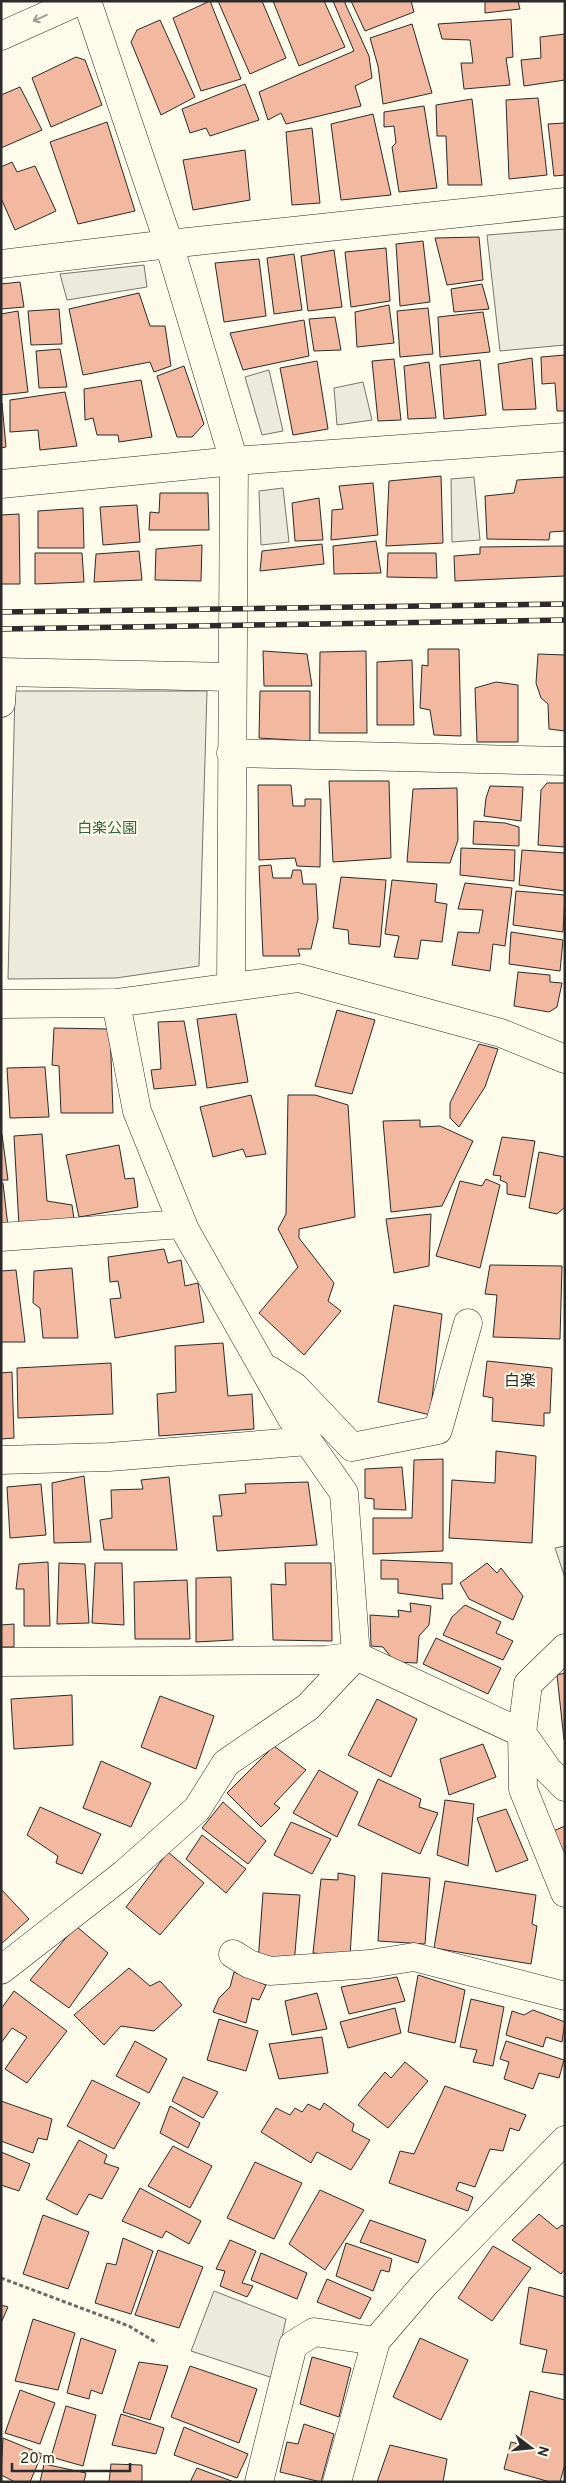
<svg xmlns="http://www.w3.org/2000/svg" width="566" height="2483" font-family="Overpass,'Noto Sans JP',sans-serif">
	<style>
		.green { fill: #ecebdb; stroke: #74746e }
		.parking { fill: #eceadb; stroke: #74746e }
		.building { fill: #f2b8a0; stroke: #2b2b2b }
		.lines { fill: none; stroke-linecap: round; stroke-linejoin: round }
		.minor-casing { stroke: #2b2b2b; stroke-width: 29 }
		.major-casing { stroke: #2b2b2b; stroke-width: 29 }
		.path { stroke: #6a6964; stroke-width: 3; stroke-dasharray: 4 2.5; stroke-linecap: butt }
		.minor { stroke: #fdfbea; stroke-width: 28 }
		.major { stroke: #fdfbea; stroke-width: 28 }
		.rail-casing { stroke: #2b2b2b; stroke-width: 5.5 }
		.rail { stroke: #fdfbea; stroke-width: 4; stroke-dasharray: 11; stroke-linecap: butt }
		.hedge { stroke: #34623c; stroke-width: 4; stroke-dasharray: 2.5 4; stroke-linecap: butt }
		.oneway { stroke: #9e9d94 }
		.labels { text-anchor: middle; dominant-baseline: central; stroke-width: 4; stroke-linejoin: round; paint-order: stroke }
		.park-label { font-size: 15px; fill: #34623c; stroke: #fdfbea }
		.neighbourhood-label { font-size: 16px; fill: #2b2b2b; stroke: #fdfbea }
	</style>
	<rect width="100%" height="100%" fill="#fdfbea"/>
	<!-- green -->
	<path class="green" d="M 15,691 L 207,691 L 199,966 L 116,978 L 8,979 Z"/>
	<!-- parking -->
	<path class="parking" d="M 565,229 L 565,345 L 500,351 L 487,235 Z
		M 144,265 L 147,287 L 67,300 L 60,274 Z
		M 269,370 L 283,431 L 262,435 L 245,377 Z
		M 363,382 L 372,420 L 337,425 L 334,388 Z
		M 474,477 L 480,540 L 452,542 L 451,479 Z
		M 283,488 L 289,542 L 261,545 L 259,491 Z
		M 565,1546 L 565,1578 L 555,1548 Z
		M 214,2291 L 286,2319 L 273,2378 L 191,2351 Z"/>
	<!-- building -->
	<path class="building" d="M 210,1 L 241,79 L 201,91 L 173,18 Z
		M 218,1 L 262,1 L 286,58 L 250,74 Z
		M 273,1 L 324,1 L 345,47 L 299,66 Z
		M 333,1 L 344,1 L 369,56 L 372,78 L 355,86 L 361,106 L 286,124 L 281,113 L 268,120 L 259,92 L 354,51 Z
		M 351,1 L 411,1 L 414,12 L 365,31 Z
		M 485,1 L 518,1 L 520,9 L 485,13 Z
		M 511,19 L 513,57 L 506,58 L 510,85 L 464,89 L 461,63 L 473,63 L 470,40 L 442,39 L 438,24 Z
		M 160,20 L 195,97 L 161,115 L 131,42 L 137,30 Z
		M 412,24 L 432,93 L 383,104 L 378,66 L 370,38 Z
		M 565,34 L 565,80 L 524,86 L 521,60 L 541,58 L 540,37 Z
		M 76,57 L 85,60 L 102,105 L 51,127 L 32,78 Z
		M 245,84 L 259,120 L 210,136 L 206,128 L 190,133 L 182,109 Z
		M 20,87 L 42,130 L 1,148 L 1,95 Z
		M 538,98 L 547,175 L 509,179 L 506,100 Z
		M 472,99 L 482,185 L 448,185 L 446,136 L 437,136 L 436,105 Z
		M 424,106 L 437,188 L 399,192 L 392,147 L 396,143 L 394,126 L 384,127 L 384,112 Z
		M 373,114 L 391,195 L 341,200 L 331,124 Z
		M 107,122 L 135,211 L 78,224 L 50,142 Z
		M 565,123 L 565,175 L 554,176 L 548,124 Z
		M 312,128 L 320,203 L 292,205 L 286,132 Z
		M 245,150 L 250,200 L 193,210 L 183,160 Z
		M 12,162 L 17,172 L 35,166 L 56,211 L 15,230 L 1,198 L 1,167 Z
		M 479,237 L 483,280 L 447,285 L 435,238 Z
		M 423,241 L 430,302 L 400,306 L 396,244 Z
		M 386,248 L 390,301 L 351,307 L 345,252 Z
		M 334,250 L 342,307 L 308,311 L 301,256 Z
		M 294,254 L 302,310 L 274,314 L 267,258 Z
		M 259,259 L 266,316 L 224,322 L 215,263 Z
		M 20,282 L 24,307 L 1,309 L 1,284 Z
		M 482,284 L 489,309 L 454,312 L 451,289 Z
		M 139,293 L 150,326 L 165,326 L 171,366 L 154,372 L 150,362 L 83,375 L 69,309 Z
		M 389,305 L 394,343 L 357,347 L 355,312 Z
		M 428,308 L 433,354 L 400,357 L 397,311 Z
		M 59,309 L 62,344 L 31,345 L 28,311 Z
		M 18,311 L 28,392 L 1,395 L 1,314 Z
		M 483,312 L 490,352 L 440,357 L 438,317 Z
		M 335,317 L 341,350 L 314,351 L 309,319 Z
		M 304,320 L 309,356 L 243,370 L 230,333 Z
		M 60,349 L 67,387 L 39,388 L 36,351 Z
		M 565,355 L 565,411 L 557,411 L 555,383 L 542,384 L 541,357 Z
		M 532,358 L 536,409 L 503,410 L 498,364 Z
		M 394,359 L 401,420 L 378,421 L 372,361 Z
		M 480,360 L 486,415 L 444,419 L 440,365 Z
		M 317,361 L 328,429 L 293,435 L 280,368 Z
		M 429,362 L 436,418 L 408,419 L 404,366 Z
		M 184,366 L 204,424 L 192,437 L 177,437 L 157,376 Z
		M 141,380 L 152,437 L 119,442 L 118,435 L 97,435 L 93,418 L 85,420 L 84,389 Z
		M 65,392 L 77,446 L 40,450 L 38,430 L 10,432 L 10,400 Z
		M 2,403 L 6,447 L 1,448 L 1,404 Z
		M 441,476 L 443,543 L 386,546 L 389,481 Z
		M 565,477 L 565,531 L 550,532 L 549,540 L 487,539 L 485,496 L 514,493 L 517,480 Z
		M 373,483 L 378,535 L 331,540 L 332,510 L 343,509 L 339,486 Z
		M 160,493 L 208,493 L 209,530 L 149,530 L 150,512 L 159,513 Z
		M 319,498 L 323,540 L 295,541 L 292,503 Z
		M 137,505 L 140,542 L 103,545 L 100,507 Z
		M 83,508 L 84,548 L 38,548 L 38,511 Z
		M 19,514 L 20,584 L 1,584 L 1,515 Z
		M 376,541 L 381,573 L 334,574 L 333,546 Z
		M 322,544 L 324,564 L 260,571 L 262,551 Z
		M 202,545 L 201,581 L 155,580 L 156,549 Z
		M 565,546 L 565,576 L 455,581 L 454,556 L 480,554 L 480,547 Z
		M 139,551 L 142,580 L 94,582 L 96,554 Z
		M 35,553 L 82,553 L 84,582 L 35,584 Z
		M 388,553 L 436,553 L 437,578 L 387,577 Z
		M 428,649 L 459,649 L 461,736 L 434,735 L 430,710 L 420,708 L 422,665 L 428,666 Z
		M 263,651 L 307,654 L 312,686 L 264,686 Z
		M 366,651 L 367,733 L 319,733 L 320,652 Z
		M 538,654 L 565,655 L 565,731 L 549,729 L 548,704 L 541,698 L 536,683 Z
		M 412,660 L 414,725 L 377,725 L 377,662 Z
		M 496,682 L 518,685 L 518,742 L 477,742 L 475,688 Z
		M 260,691 L 310,691 L 310,741 L 259,738 Z
		M 329,781 L 389,781 L 391,858 L 333,862 Z
		M 547,783 L 565,783 L 565,847 L 538,845 L 541,790 Z
		M 258,785 L 291,785 L 293,806 L 305,806 L 305,799 L 321,799 L 320,867 L 297,866 L 295,858 L 259,860 Z
		M 490,786 L 523,787 L 521,821 L 484,816 L 486,798 Z
		M 457,788 L 458,840 L 450,863 L 407,862 L 413,789 Z
		M 474,821 L 505,823 L 519,827 L 519,846 L 473,844 Z
		M 461,848 L 515,850 L 514,881 L 460,875 Z
		M 522,850 L 565,853 L 565,891 L 519,885 Z
		M 271,865 L 273,878 L 291,878 L 293,870 L 301,870 L 303,884 L 316,884 L 318,919 L 311,949 L 298,949 L 300,956 L 263,956 L 259,866 Z
		M 341,877 L 386,880 L 380,947 L 349,944 L 348,930 L 333,928 Z
		M 392,880 L 437,884 L 435,902 L 447,904 L 442,942 L 421,940 L 418,959 L 394,957 L 399,936 L 385,934 Z
		M 465,883 L 512,888 L 505,946 L 493,944 L 490,971 L 452,965 L 458,932 L 479,933 L 483,910 L 458,909 Z
		M 516,891 L 565,895 L 563,932 L 513,925 Z
		M 511,932 L 563,940 L 560,971 L 509,964 Z
		M 518,972 L 550,975 L 550,982 L 562,983 L 557,1007 L 549,1012 L 514,1006 Z
		M 337,1010 L 375,1020 L 352,1094 L 315,1086 Z
		M 236,1014 L 248,1082 L 207,1088 L 197,1019 Z
		M 184,1021 L 196,1085 L 154,1089 L 151,1070 L 161,1069 L 158,1022 Z
		M 54,1028 L 110,1029 L 113,1113 L 61,1113 L 59,1066 L 52,1065 Z
		M 479,1044 L 498,1049 L 485,1087 L 459,1127 L 450,1118 L 450,1103 Z
		M 45,1067 L 49,1117 L 10,1118 L 7,1068 Z
		M 251,1095 L 266,1154 L 246,1157 L 243,1149 L 213,1157 L 200,1107 Z
		M 288,1095 L 315,1095 L 348,1105 L 355,1217 L 299,1229 L 299,1238 L 334,1283 L 328,1301 L 341,1311 L 304,1355 L 259,1313 L 298,1267 L 278,1229 L 286,1214 Z
		M 420,1120 L 420,1127 L 440,1126 L 473,1141 L 442,1206 L 391,1212 L 383,1121 Z
		M 1,1134 L 2,1134 L 8,1180 L 1,1180 Z
		M 42,1134 L 47,1201 L 72,1205 L 75,1226 L 19,1226 L 14,1136 Z
		M 502,1137 L 535,1141 L 525,1197 L 507,1194 L 507,1183 L 500,1180 L 501,1176 L 493,1175 Z
		M 119,1145 L 125,1179 L 134,1178 L 138,1207 L 79,1217 L 66,1155 Z
		M 539,1152 L 564,1157 L 565,1154 L 565,1207 L 557,1214 L 529,1208 Z
		M 486,1179 L 500,1185 L 480,1268 L 436,1256 L 460,1181 L 482,1186 Z
		M 1,1183 L 3,1183 L 8,1227 L 1,1227 Z
		M 431,1214 L 429,1266 L 394,1273 L 386,1219 Z
		M 164,1249 L 168,1263 L 181,1260 L 185,1286 L 198,1283 L 204,1322 L 115,1338 L 110,1299 L 121,1298 L 118,1281 L 110,1282 L 108,1257 Z
		M 490,1265 L 562,1266 L 560,1339 L 493,1337 L 497,1295 L 485,1294 Z
		M 72,1268 L 78,1338 L 43,1338 L 40,1308 L 33,1303 L 34,1271 Z
		M 16,1270 L 25,1342 L 1,1342 L 1,1271 Z
		M 394,1305 L 442,1314 L 430,1415 L 378,1402 Z
		M 223,1343 L 228,1396 L 252,1394 L 254,1429 L 159,1436 L 157,1394 L 176,1392 L 175,1346 Z
		M 487,1361 L 552,1368 L 550,1413 L 544,1413 L 544,1426 L 492,1421 L 493,1398 L 483,1396 Z
		M 111,1363 L 113,1414 L 18,1418 L 17,1368 Z
		M 12,1372 L 14,1438 L 1,1439 L 1,1373 Z
		M 496,1451 L 536,1456 L 532,1543 L 449,1538 L 452,1480 L 495,1483 Z
		M 443,1459 L 443,1551 L 373,1554 L 373,1518 L 412,1518 L 414,1460 Z
		M 402,1467 L 406,1510 L 374,1509 L 374,1499 L 365,1498 L 365,1469 Z
		M 84,1476 L 91,1542 L 54,1543 L 52,1483 Z
		M 169,1477 L 177,1550 L 104,1550 L 100,1520 L 112,1518 L 111,1490 L 143,1489 L 141,1480 Z
		M 308,1482 L 317,1545 L 217,1551 L 213,1516 L 222,1516 L 219,1495 L 246,1493 L 245,1484 Z
		M 41,1484 L 46,1535 L 10,1538 L 7,1487 Z
		M 381,1560 L 452,1563 L 452,1584 L 442,1584 L 443,1599 L 398,1593 L 398,1579 L 381,1579 Z
		M 48,1562 L 50,1626 L 24,1626 L 24,1589 L 16,1589 L 19,1564 Z
		M 59,1563 L 85,1564 L 89,1623 L 57,1624 Z
		M 95,1563 L 122,1563 L 124,1625 L 92,1623 Z
		M 285,1563 L 331,1563 L 332,1641 L 273,1640 L 271,1584 L 286,1585 Z
		M 487,1563 L 497,1573 L 501,1568 L 523,1596 L 513,1620 L 469,1599 L 460,1583 Z
		M 231,1577 L 233,1640 L 196,1642 L 196,1578 Z
		M 187,1580 L 190,1639 L 135,1639 L 134,1582 Z
		M 410,1603 L 431,1606 L 429,1625 L 419,1636 L 417,1663 L 395,1662 L 383,1647 L 371,1646 L 370,1615 L 399,1617 L 398,1610 L 411,1612 Z
		M 465,1605 L 501,1622 L 496,1633 L 513,1641 L 503,1660 L 443,1635 L 452,1617 Z
		M 14,1624 L 14,1647 L 1,1647 L 1,1625 Z
		M 436,1638 L 501,1668 L 488,1694 L 423,1664 Z
		M 565,1673 L 565,1740 L 564,1740 L 557,1675 Z
		M 72,1695 L 73,1745 L 14,1749 L 11,1699 Z
		M 160,1696 L 214,1716 L 196,1769 L 141,1747 Z
		M 377,1699 L 417,1719 L 391,1777 L 348,1755 Z
		M 483,1744 L 496,1777 L 449,1795 L 440,1759 Z
		M 274,1746 L 306,1770 L 274,1804 L 280,1808 L 261,1827 L 227,1793 Z
		M 101,1761 L 151,1783 L 131,1827 L 83,1808 Z
		M 319,1770 L 358,1792 L 337,1837 L 293,1813 Z
		M 378,1779 L 421,1799 L 419,1807 L 438,1813 L 420,1854 L 358,1825 Z
		M 445,1800 L 474,1804 L 468,1866 L 437,1855 Z
		M 223,1802 L 266,1841 L 248,1864 L 202,1828 Z
		M 40,1807 L 101,1834 L 82,1874 L 56,1863 L 58,1856 L 27,1835 Z
		M 506,1809 L 528,1860 L 496,1872 L 477,1818 Z
		M 291,1822 L 331,1839 L 312,1874 L 274,1855 Z
		M 565,1826 L 565,1867 L 551,1832 Z
		M 202,1835 L 246,1869 L 226,1893 L 186,1859 Z
		M 168,1852 L 204,1883 L 160,1935 L 126,1907 Z
		M 338,1873 L 355,1876 L 350,1956 L 313,1953 L 321,1879 L 338,1880 Z
		M 382,1873 L 430,1878 L 425,1944 L 378,1941 Z
		M 445,1881 L 536,1895 L 532,1924 L 537,1926 L 531,1964 L 434,1948 Z
		M 1,1889 L 29,1919 L 1,1944 Z
		M 263,1893 L 300,1895 L 294,1964 L 258,1962 Z
		M 76,1926 L 108,1953 L 69,2008 L 30,1980 Z
		M 129,1968 L 150,1986 L 160,1981 L 182,2005 L 154,2031 L 121,2026 L 104,2045 L 74,2015 Z
		M 234,1972 L 266,1985 L 259,2000 L 252,1998 L 246,2023 L 213,2012 L 219,1998 L 230,1987 Z
		M 418,1975 L 465,1990 L 455,2043 L 408,2032 Z
		M 397,1977 L 405,2001 L 349,2014 L 341,1987 Z
		M 14,1991 L 67,2031 L 27,2083 L 5,2069 L 27,2037 L 12,2028 L 1,2043 L 1,2009 Z
		M 317,1993 L 327,2029 L 292,2035 L 285,2001 Z
		M 471,1999 L 504,2007 L 493,2066 L 473,2062 L 477,2050 L 460,2047 Z
		M 395,2008 L 401,2033 L 348,2048 L 340,2022 Z
		M 533,2010 L 565,2022 L 562,2042 L 546,2037 L 543,2047 L 506,2035 L 512,2011 L 524,2015 Z
		M 219,2019 L 258,2031 L 246,2071 L 207,2060 Z
		M 322,2037 L 328,2073 L 279,2079 L 269,2044 Z
		M 135,2041 L 167,2059 L 149,2093 L 116,2076 Z
		M 506,2041 L 564,2060 L 559,2078 L 539,2073 L 533,2089 L 504,2079 L 509,2062 L 500,2059 Z
		M 405,2062 L 428,2081 L 388,2128 L 358,2105 L 385,2072 L 391,2078 Z
		M 183,2077 L 218,2092 L 203,2118 L 172,2101 Z
		M 92,2080 L 140,2103 L 114,2149 L 67,2126 Z
		M 445,2086 L 526,2115 L 519,2131 L 510,2128 L 503,2151 L 490,2149 L 475,2187 L 459,2182 L 456,2190 L 473,2197 L 468,2211 L 389,2183 L 400,2151 L 414,2154 Z
		M 1,2101 L 52,2119 L 47,2140 L 38,2138 L 33,2153 L 1,2141 Z
		M 324,2103 L 354,2124 L 352,2131 L 370,2140 L 351,2170 L 317,2152 L 311,2163 L 261,2132 L 276,2108 L 290,2115 L 295,2108 L 302,2112 L 308,2104 L 320,2110 Z
		M 170,2106 L 200,2123 L 188,2148 L 160,2133 Z
		M 79,2140 L 107,2155 L 104,2163 L 119,2168 L 102,2199 L 89,2194 L 77,2215 L 46,2199 Z
		M 173,2146 L 212,2166 L 190,2208 L 148,2186 Z
		M 1,2152 L 30,2164 L 19,2191 L 1,2185 Z
		M 255,2162 L 302,2183 L 274,2239 L 227,2218 Z
		M 140,2188 L 201,2221 L 189,2244 L 166,2231 L 162,2238 L 122,2221 Z
		M 320,2190 L 364,2210 L 325,2270 L 289,2244 Z
		M 539,2214 L 557,2229 L 562,2225 L 565,2227 L 565,2269 L 561,2274 L 512,2240 Z
		M 43,2215 L 89,2232 L 68,2289 L 23,2274 Z
		M 370,2220 L 426,2240 L 418,2263 L 360,2242 Z
		M 123,2238 L 153,2251 L 131,2314 L 95,2303 L 107,2263 L 116,2265 Z
		M 230,2240 L 256,2251 L 242,2283 L 253,2286 L 247,2297 L 220,2286 L 225,2271 L 216,2269 Z
		M 346,2243 L 392,2259 L 389,2272 L 381,2270 L 373,2291 L 336,2276 Z
		M 493,2246 L 531,2268 L 492,2321 L 458,2298 Z
		M 158,2250 L 203,2267 L 179,2328 L 135,2315 Z
		M 261,2253 L 307,2273 L 297,2299 L 251,2280 Z
		M 327,2279 L 371,2298 L 360,2319 L 317,2302 Z
		M 529,2287 L 565,2297 L 565,2375 L 542,2372 L 547,2350 L 520,2344 Z
		M 1,2305 L 8,2307 L 1,2323 Z
		M 33,2319 L 75,2333 L 58,2390 L 15,2381 Z
		M 81,2338 L 116,2350 L 102,2394 L 91,2390 L 89,2399 L 67,2393 Z
		M 420,2338 L 468,2360 L 441,2420 L 393,2397 Z
		M 312,2357 L 351,2368 L 339,2417 L 300,2404 Z
		M 139,2362 L 168,2366 L 150,2420 L 123,2412 Z
		M 190,2366 L 257,2389 L 239,2443 L 171,2417 Z
		M 20,2390 L 55,2403 L 40,2444 L 5,2433 Z
		M 530,2391 L 565,2400 L 565,2464 L 560,2482 L 550,2482 L 504,2469 L 511,2442 L 519,2444 Z
		M 66,2406 L 96,2415 L 83,2466 L 51,2457 Z
		M 121,2414 L 164,2428 L 156,2454 L 112,2445 Z
		M 304,2424 L 334,2434 L 321,2482 L 280,2472 L 287,2442 L 298,2444 Z
		M 184,2427 L 248,2454 L 237,2478 L 174,2455 Z
		M 3,2438 L 42,2454 L 30,2482 L 15,2482 L 1,2475 Z
		M 390,2445 L 447,2459 L 443,2482 L 377,2482 Z
		M 44,2464 L 86,2473 L 84,2482 L 40,2482 Z
		M 111,2464 L 142,2465 L 142,2482 L 109,2482 Z
		M 197,2468 L 234,2482 L 190,2482 Z"/>
	<g class="lines">
		<defs>
			<path id="minor" d="M 87,1 L 169,244 L 234,461 L 231,987
				M 1,264 L 169,244 L 565,202
				M 1,484 L 234,461 L 565,437
				M 1,672 L 232,677
				M 1,703 L 3,672
				M 231,753 L 565,761
				M 1,1004 L 116,1003 L 299,978 L 501,1033 L 565,1059
				M 1,1237 L 182,1224
				M 269,1370 L 295,1387 L 352,1447 L 438,1430 L 468,1323
				M 1,1460 L 109,1457 L 308,1441
				M 565,1648 L 528,1684 L 522,1733 L 523,1789 L 565,1893
				M 1,1662 L 326,1660 L 356,1656 L 522,1733 L 548,1770 L 565,1787
				M 233,1954 L 249,1964 L 270,1971 L 370,1964 L 414,1957 L 565,1996
				M 1,1970 L 124,1874 L 197,1809 L 226,1763 L 308,1707 L 356,1656 L 344,1493 L 291,1417 L 185,1230 L 137,1111 L 116,1003
				M 259,2482 L 293,2345 L 314,2332 L 376,2341
				M 337,2482 L 376,2341 L 424,2285 L 565,2140"/>
			<path id="major" d="M 1,36 L 79,1"/>
		</defs>
		<!-- minor casing -->
		<use href="#minor" class="minor-casing"/>
		<!-- major casing -->
		<use href="#major" class="major-casing"/>
		<!-- path -->
		<path class="path" d="M 1,2278 L 129,2326 L 157,2343"/>
		<!-- minor -->
		<use href="#minor" class="minor"/>
		<!-- major -->
		<use href="#major" class="major"/>
		<defs>
			<path id="rail" d="M 1,612 L 565,604
				M 1,629 L 565,620"/>
		</defs>
		<!-- rail casing -->
		<use href="#rail" class="rail-casing"/>
		<!-- rail -->
		<use href="#rail" class="rail"/>
		<!-- hedge -->
		<path class="hedge" d="M 1,5 L 2,5"/>
	</g>
	<!-- one-way arrows -->
	<defs><path id="oneway-shaft" d="M-6 0H5M1.5-3L5.5 0L1.5 3" fill="none" stroke-width="1.6" stroke-linecap="round" stroke-linejoin="round" transform="scale(1.25)"/></defs>
	<use class="oneway" href="#oneway-shaft" transform="translate(40 18) rotate(156)"/>
	<g class="labels">
		<!-- park labels -->
		<g class="park-label">
			<text x="107" y="829">白楽公園</text>
		</g>
		<!-- neighbourhood labels -->
		<g class="neighbourhood-label">
			<text x="520" y="1382">白楽</text>
		</g>
	</g>
	<!-- border -->
	<rect width="566" height="2483" fill="none" stroke="#2b2b2b" stroke-width="5"/>
	<!-- north arrow -->
	<g transform="translate(531 2448) rotate(106)" stroke="#fdfbea" stroke-width="4" paint-order="stroke">
	<path d="M0-4L9 19L0 12L-9 19Z" fill="#2b2b2b"/>
	<text y="-8" font-size="14" font-weight="bold" text-anchor="middle" fill="#2b2b2b">N</text>
	</g>
	<!-- scale -->
	<path d="M12 2463v8h118v-8" fill="none" stroke="#2b2b2b" stroke-width="2.5"/>
	<text x="20" y="2463" font-size="15" fill="#2b2b2b" stroke="#fdfbea" stroke-width="4" paint-order="stroke">20 m</text>
</svg>
